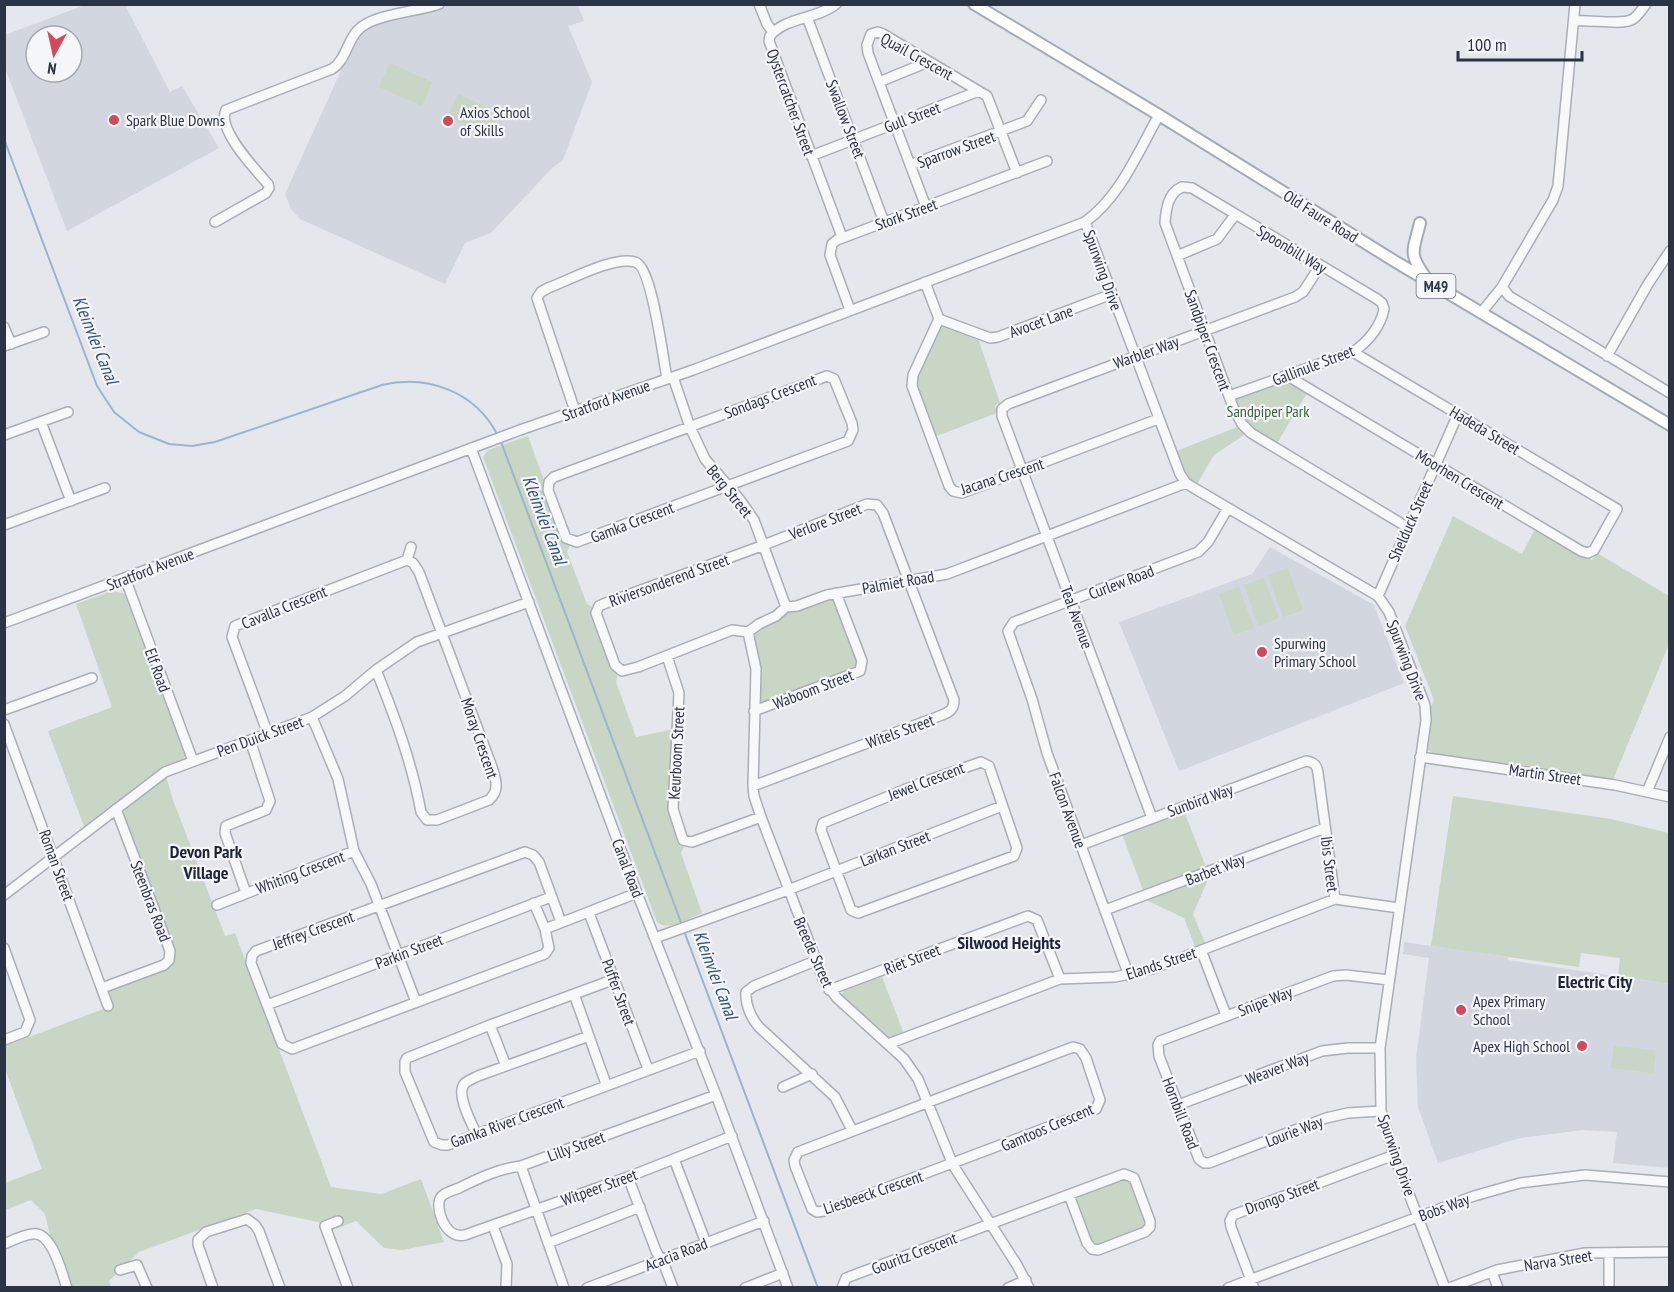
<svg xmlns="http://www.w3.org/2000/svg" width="1674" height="1292" font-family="'PT Sans Narrow',sans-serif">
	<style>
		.built { fill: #d2d6de; fill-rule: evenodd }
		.green { fill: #c9d6c5 }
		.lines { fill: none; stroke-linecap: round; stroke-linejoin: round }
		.stream { stroke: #9fb4cc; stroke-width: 2 }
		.minor-casing { stroke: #a9aeb7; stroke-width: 12 }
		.major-casing { stroke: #a3abb8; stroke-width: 14 }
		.minor { stroke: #f7f8fa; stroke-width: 9 }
		.major { stroke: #fff; stroke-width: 10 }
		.poi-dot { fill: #d1495b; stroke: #f4f6f9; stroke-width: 2 }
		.labels { text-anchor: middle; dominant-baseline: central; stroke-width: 4.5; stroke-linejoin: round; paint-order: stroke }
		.shield { fill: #f4f6f9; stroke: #676e7b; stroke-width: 1.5 }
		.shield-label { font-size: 15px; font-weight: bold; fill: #2b3445 }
		.street-label { font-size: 16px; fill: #2b3445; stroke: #f4f6f9 }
		.poi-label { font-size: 16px; fill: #2b3445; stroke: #f4f6f9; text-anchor: start }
		.park-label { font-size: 16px; fill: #3f6138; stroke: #f4f6f9 }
		.water-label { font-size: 18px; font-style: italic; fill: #34527a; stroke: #f4f6f9 }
		.neighbourhood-label { font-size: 18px; font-weight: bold; fill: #1d2536; stroke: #f4f6f9 }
	</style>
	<rect width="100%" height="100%" fill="#e4e7ec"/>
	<!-- built -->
	<path class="built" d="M 85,5 L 125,5 L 170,92 L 182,86 L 219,148 L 67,231 L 5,68 L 5,35 ZM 36,36 L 72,36 L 72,72 L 36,72 Z
		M 449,5 L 578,5 L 584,21 L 568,26 L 592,82 L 563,160 L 552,168 L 491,233 L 465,243 L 445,284 L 300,219 L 291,209 L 285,194 L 354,42 L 362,31 L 377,23 L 430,12 Z
		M 1270,547 L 1374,605 L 1404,683 L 1179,771 L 1119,622 L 1252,574 Z
		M 1404,942 L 1508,957 L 1508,960 L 1669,984 L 1669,1168 L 1613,1163 L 1617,1132 L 1583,1130 L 1520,1138 L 1438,1163 L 1418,1107 L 1416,1059 L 1429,958 L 1403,954 Z"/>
	<!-- green -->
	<path class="green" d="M 390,63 L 432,82 L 422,106 L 379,87 Z
		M 458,94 L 500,113 L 489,137 L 447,118 Z
		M 942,325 L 978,338 L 1000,403 L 995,405 L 997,413 L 934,437 L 914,382 L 940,326 Z
		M 1284,379 L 1308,391 L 1276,445 L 1262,437 L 1243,421 L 1236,402 L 1238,397 Z
		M 1240,426 L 1247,433 L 1214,455 L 1197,484 L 1185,475 L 1174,452 Z
		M 528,436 L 567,543 L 570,545 L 567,552 L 587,604 L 594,608 L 618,672 L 616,682 L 636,737 L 670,730 L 673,732 L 670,812 L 685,844 L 681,853 L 702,913 C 690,918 667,932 657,922 L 483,457 L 488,450 Z
		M 1453,516 L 1522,554 L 1536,527 L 1592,560 L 1597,553 L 1669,596 L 1669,644 L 1613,780 L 1435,755 L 1427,749 L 1430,709 L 1434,700 L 1405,626 Z
		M 1288,568 L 1303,610 L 1283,617 L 1268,575 Z
		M 1264,578 L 1279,618 L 1258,626 L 1244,585 Z
		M 1239,587 L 1254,628 L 1234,635 L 1219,594 Z
		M 112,591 L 123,593 L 127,597 L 185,750 L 185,756 L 182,761 L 148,778 L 85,829 L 48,731 L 112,707 L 76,604 Z
		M 832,598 L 859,662 L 858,668 L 764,703 L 759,700 L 760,665 L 754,642 L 755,632 L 786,611 Z
		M 166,776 L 173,800 L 225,936 L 235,933 L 331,1187 L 381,1194 L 421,1179 L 444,1242 L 402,1250 L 384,1248 L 356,1221 L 333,1230 L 318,1222 L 256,1209 L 139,1252 L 109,1281 L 111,1287 L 70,1287 L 51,1239 L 45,1214 L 31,1200 L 5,1210 L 5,1183 L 42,1169 L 5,1069 L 5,1046 L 109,1007 L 108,993 L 111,988 L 169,964 L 123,817 L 126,806 Z
		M 1453,796 L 1611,819 L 1669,833 L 1669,984 L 1618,976 L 1620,958 L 1581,953 L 1579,967 L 1431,946 Z
		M 1184,811 L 1206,867 L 1143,890 L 1122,834 Z
		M 1210,875 L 1193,914 L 1206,945 L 1196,949 L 1184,918 L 1144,899 Z
		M 881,974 L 904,1034 L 890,1039 L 842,995 L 844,989 Z
		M 1614,1045 L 1656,1051 L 1653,1073 L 1611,1068 Z
		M 1123,1179 L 1130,1181 L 1147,1227 L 1096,1245 L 1093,1244 L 1076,1199 L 1079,1195 Z"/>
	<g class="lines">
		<!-- stream -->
		<path class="stream" d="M 4,139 L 97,386 L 114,412 L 139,432 L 169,444 L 192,446 L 215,442 L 382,385 C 428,374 475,392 497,434
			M 500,439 L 682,925
			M 684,931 L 818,1288"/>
		<defs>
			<path id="minor" d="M 759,4 L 767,24 L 773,32
				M 836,4 C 818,19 785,17 770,36 L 769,41 L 842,237
				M 1575,4 L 1558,186 L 1553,200 L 1502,287 L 1509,296 L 1670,393
				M 807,17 L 884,222
				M 1574,21 C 1589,19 1623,26 1633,19 C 1638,16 1642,9 1646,4
				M 879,82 L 928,62
				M 811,156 L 979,91
				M 910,165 L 1027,121 L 1041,100
				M 926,207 L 868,53 L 867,45 L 871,34 L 878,32 L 883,34 L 987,96 L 1017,173
				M 215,222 L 266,193 L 269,188 L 268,184 C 256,170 216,129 226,110 L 332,69 C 346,60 347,41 358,30 C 373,14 417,12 439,4
				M 1085,222 L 1180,474 L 1186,483 L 1194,488 L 1378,596 L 1389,612 L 1425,705 L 1426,720 L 1380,1048 L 1381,1111 L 1394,1155 L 1445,1288
				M 1177,256 L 1217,239 L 1235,215
				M 925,282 L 939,319 L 990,338 L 998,337 L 1112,294
				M 850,310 L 830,255 L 832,244 L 837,240 L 1047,161
				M 1481,313 L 1502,287
				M 939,319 L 913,375 L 912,386 L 949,486 L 953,491 L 962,493 L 1158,419
				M 4,327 L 11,344
				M 4,346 L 44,332
				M 1607,356 L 1648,284 L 1670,251
				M 1286,375 L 1581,551 L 1588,553 L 1594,550 L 1617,509 L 1353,352
				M 827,376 L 834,379 L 852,423 L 853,430 L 848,441 L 577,542 L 566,538 L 548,490 L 549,482 L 554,477 Z
				M 673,377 L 690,427 L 705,459 L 740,500 L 754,520 L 786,607
				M 1229,396 L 1353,352 C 1368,342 1381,326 1384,309 L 1382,303 L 1377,299 L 1192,188 L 1182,187 C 1168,193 1166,209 1165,223 L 1233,407 L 1242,424 L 1251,433 L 1407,527
				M 575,411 L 537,298 L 541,292 L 548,288 C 570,280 613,256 635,262 C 652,266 663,359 667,378
				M 41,422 L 71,501
				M 4,435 L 68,412
				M 471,448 L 637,893 L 716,1095 L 788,1288
				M 4,525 L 105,488
				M 407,560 L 411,547
				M 125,578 L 193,761
				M 1378,596 L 1458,414
				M 4,623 L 520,430 L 693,370 L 1085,222 C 1120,197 1138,152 1159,115
				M 748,632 L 732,630 L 638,667 L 622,671 L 615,665 L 596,613 L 599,606 L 606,603 L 764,545 L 867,504 L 877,505 L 883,513 L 954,700 C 954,709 950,712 942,715 L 753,786
				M 748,632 L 756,669 L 753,786 L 754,796 L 761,817 L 824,981 L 837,998 L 904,1059 L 918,1079 L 953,1165 L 1017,1265 L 1029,1288
				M 748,632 L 759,624 L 776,616 L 786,607 L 797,606 L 827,595 L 947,574 L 1186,483
				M 667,656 L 679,693 L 673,809 L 683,840 L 692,842 L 761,817
				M 4,710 L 92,678
				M 754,711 L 860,671 L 862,661 L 836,593
				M 312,717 L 338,779 L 354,851 L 371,884 L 416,1002
				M 4,724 L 108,1006
				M 268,734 L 232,637 L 235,626 L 407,560 L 413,563 L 419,572 L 492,767 C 496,780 500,790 489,800 L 437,820 L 427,820 L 421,812 C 412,763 395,717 376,670
				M 1420,757 L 1615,785 L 1670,797
				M 981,762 L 989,766 L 1017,848 L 1014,856 L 858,913 L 851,910 L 821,830 L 823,823 L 921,783 Z
				M 1647,792 L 1670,737
				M 1152,818 L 1002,416 L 1002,409 L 1008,404 L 1295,297 L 1303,292 L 1320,266
				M 1081,845 L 1306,761 C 1314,762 1317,765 1318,773 L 1335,899
				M 246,893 L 225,833 L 226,826 L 266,810 L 270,801 L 250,740
				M 4,895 L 165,772 L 312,717 L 345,696 L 376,670 L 417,642 L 529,602
				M 534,903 L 545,929
				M 217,905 L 354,851
				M 1105,910 L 1325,828
				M 589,913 L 648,1069
				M 561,922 L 539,862 L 533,855 L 525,852 L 256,951 L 252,956 L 251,963 L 282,1044 L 292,1049 L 545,954 L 549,948 L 545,929 L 637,893
				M 655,938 L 788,890 L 1002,806
				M 4,948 L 30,1020 L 25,1032 L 4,1040
				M 1201,950 L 1226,1015
				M 815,961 L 754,986 L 746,992 C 745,1004 751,1018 759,1027 L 835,1097 L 852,1130
				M 1129,976 L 1047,753 L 1032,699 L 1008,631 L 1014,622 L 1198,552 L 1208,542 L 1228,508
				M 615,979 L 490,1025 L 407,1058 L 405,1062 L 405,1072 L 434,1142 L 442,1145 L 448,1145 L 700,1051
				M 102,988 L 164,965 L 169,960 L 170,951 L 116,809
				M 829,990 L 1028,916 L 1037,920 L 1060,979
				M 574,994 L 606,1084
				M 267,1005 L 551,897
				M 490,1025 L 506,1066
				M 888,1044 L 1060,979 L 1115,977 L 1152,969 L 1335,899 L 1399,908
				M 1073,1047 L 1080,1049 L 1086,1058 L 1100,1100 L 1096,1109 L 825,1211 L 817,1212 L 812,1209 L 795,1166 L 794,1160 L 798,1152 Z
				M 783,1087 L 812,1074
				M 716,1095 L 521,1166 C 498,1169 479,1178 459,1188 C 454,1190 446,1192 442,1196 C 433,1204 444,1240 465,1235 L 628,1177 L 732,1136
				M 1178,1105 L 1322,1051 L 1348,1048 L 1380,1048
				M 1381,1111 L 1348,1113 L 1326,1118 L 1209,1163 L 1204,1163 L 1199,1159 L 1159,1056 L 1158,1045 L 1160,1041 L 1333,976 L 1346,975 L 1389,980
				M 476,1133 C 471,1122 455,1093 465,1083 C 469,1080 474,1078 478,1076 L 589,1036
				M 674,1159 L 706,1243
				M 521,1166 L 564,1288
				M 628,1177 L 656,1251 L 665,1267 L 673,1288
				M 338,1221 L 325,1226 L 348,1288
				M 493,1226 L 507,1264 L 506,1288
				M 548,1243 L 640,1207
				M 4,1244 C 13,1240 23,1235 32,1234 C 52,1230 62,1274 67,1288
				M 120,1270 L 137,1265 L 147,1288
				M 1492,1272 L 1498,1288
				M 213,1288 L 198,1245 L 198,1240 L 206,1232 L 247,1219 L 255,1225 L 259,1231 L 280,1288
				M 587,1288 L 764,1221
				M 745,1288 L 783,1273
				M 842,1288 L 846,1278 L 1124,1174 L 1134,1178 L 1150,1221 L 1150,1227 L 1145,1232 L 1098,1250 L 1092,1249 L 1087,1243 L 1069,1195
				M 1008,1288 L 1026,1280
				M 1228,1288 L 1474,1196 L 1520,1183 L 1585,1175 L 1670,1182
				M 1254,1288 L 1231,1227 L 1230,1221 L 1233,1215 L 1394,1155
				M 1449,1288 L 1497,1270 L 1585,1253 L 1670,1252
				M 1609,1288 L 1609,1253"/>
			<path id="major" d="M 974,4 L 1159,115 L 1396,262 L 1670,425
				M 1420,223 C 1413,252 1408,253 1426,278"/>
		</defs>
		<!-- minor casing -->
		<use href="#minor" class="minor-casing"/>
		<!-- major casing -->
		<use href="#major" class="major-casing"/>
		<!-- minor -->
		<use href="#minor" class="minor"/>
		<!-- major -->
		<use href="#major" class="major"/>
	</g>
	<!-- markers -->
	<g class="poi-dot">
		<circle cx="114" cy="120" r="6"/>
		<circle cx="448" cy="121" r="6"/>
		<circle cx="1262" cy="652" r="6"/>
		<circle cx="1461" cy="1010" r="6"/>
		<circle cx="1582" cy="1046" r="6"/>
	</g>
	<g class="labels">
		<!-- shield labels -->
		<rect class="shield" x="1416.5" y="274" width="39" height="24" rx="4.5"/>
		<g class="shield-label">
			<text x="1436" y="286">M49</text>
		</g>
		<!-- street labels -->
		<g class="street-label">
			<text transform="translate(917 56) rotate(29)">Quail Crescent</text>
			<text transform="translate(791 102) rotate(70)">Oystercatcher Street</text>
			<text transform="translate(912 117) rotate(-21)">Gull Street</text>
			<text transform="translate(846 119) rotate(69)">Swallow Street</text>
			<text transform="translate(956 149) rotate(-20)">Sparrow Street</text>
			<text transform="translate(906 214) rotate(-20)">Stork Street</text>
			<text transform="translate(1321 216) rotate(32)">Old Faure Road</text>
			<text transform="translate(1292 249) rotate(31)">Spoonbill Way</text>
			<text transform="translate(1103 270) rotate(70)">Spurwing Drive</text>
			<text transform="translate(1041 321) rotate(-20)">Avocet Lane</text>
			<text transform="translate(1208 340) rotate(70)">Sandpiper Crescent</text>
			<text transform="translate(1146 352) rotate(-20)">Warbler Way</text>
			<text transform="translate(1313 365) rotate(-21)">Gallinule Street</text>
			<text transform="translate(770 396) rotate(-21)">Sondags Crescent</text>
			<text transform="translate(606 400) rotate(-20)">Stratford Avenue</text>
			<text transform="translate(1485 430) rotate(31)">Hadeda Street</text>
			<text transform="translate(1002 476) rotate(-18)">Jacana Crescent</text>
			<text transform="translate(1460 479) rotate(31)">Moorhen Crescent</text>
			<text transform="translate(730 491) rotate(51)">Berg Street</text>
			<text transform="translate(825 521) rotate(-21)">Verlore Street</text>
			<text transform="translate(1410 521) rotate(-66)">Shelduck Street</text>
			<text transform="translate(632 522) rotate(-21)">Gamka Crescent</text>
			<text transform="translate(150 569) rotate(-21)">Stratford Avenue</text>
			<text transform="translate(669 580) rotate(-20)">Riviersonderend Street</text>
			<text transform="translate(898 582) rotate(-10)">Palmiet Road</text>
			<text transform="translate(1121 582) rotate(-21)">Curlew Road</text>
			<text transform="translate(284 607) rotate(-22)">Cavalla Crescent</text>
			<text transform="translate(1077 617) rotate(70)">Teal Avenue</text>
			<text transform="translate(1407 660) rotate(69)">Spurwing Drive</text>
			<text transform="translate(158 670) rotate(70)">Elf Road</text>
			<text transform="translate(813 689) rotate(-21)">Waboom Street</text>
			<text transform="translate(900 731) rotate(-20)">Witels Street</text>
			<text transform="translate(260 736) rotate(-20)">Pen Duick Street</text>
			<text transform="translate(480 738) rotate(71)">Moray Crescent</text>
			<text transform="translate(676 753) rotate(-87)">Keurboom Street</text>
			<text transform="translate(1545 774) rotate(8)">Martin Street</text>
			<text transform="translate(926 781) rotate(-21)">Jewel Crescent</text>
			<text transform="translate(1200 800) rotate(-20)">Sunbird Way</text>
			<text transform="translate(1068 810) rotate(70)">Falcon Avenue</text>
			<text transform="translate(895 848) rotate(-21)">Larkan Street</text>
			<text transform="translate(1330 864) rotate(83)">Ibis Street</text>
			<text transform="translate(57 865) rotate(70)">Roman Street</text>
			<text transform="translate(628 868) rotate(69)">Canal Road</text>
			<text transform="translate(1215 869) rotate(-21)">Barbet Way</text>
			<text transform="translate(300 872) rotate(-21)">Whiting Crescent</text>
			<text transform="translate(151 901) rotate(69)">Steenbras Road</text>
			<text transform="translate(313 930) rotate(-20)">Jeffrey Crescent</text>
			<text transform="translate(409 951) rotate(-21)">Parkin Street</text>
			<text transform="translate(814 952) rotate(66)">Breede Street</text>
			<text transform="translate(912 959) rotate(-21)">Riet Street</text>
			<text transform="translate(1161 963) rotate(-18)">Elands Street</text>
			<text transform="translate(619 992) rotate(70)">Puffer Street</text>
			<text transform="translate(1265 1001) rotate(-21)">Snipe Way</text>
			<text transform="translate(1277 1068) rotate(-21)">Weaver Way</text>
			<text transform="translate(1181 1113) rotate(69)">Hornbill Road</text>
			<text transform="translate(507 1122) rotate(-20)">Gamka River Crescent</text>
			<text transform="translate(1047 1127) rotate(-23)">Gamtoos Crescent</text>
			<text transform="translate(1294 1131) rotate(-21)">Lourie Way</text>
			<text transform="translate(576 1146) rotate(-20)">Lilly Street</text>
			<text transform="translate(1397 1155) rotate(71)">Spurwing Drive</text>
			<text transform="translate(599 1187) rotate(-20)">Witpeer Street</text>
			<text transform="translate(873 1192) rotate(-19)">Liesbeeck Crescent</text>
			<text transform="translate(1282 1196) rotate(-20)">Drongo Street</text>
			<text transform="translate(1444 1207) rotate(-20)">Bobs Way</text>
			<text transform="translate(914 1253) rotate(-21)">Gouritz Crescent</text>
			<text transform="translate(676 1254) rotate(-21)">Acacia Road</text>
			<text transform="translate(1558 1260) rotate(-9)">Narva Street</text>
		</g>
		<!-- poi labels -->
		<g class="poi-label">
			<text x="460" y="112">Axios School<tspan x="460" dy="18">of Skills</tspan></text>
			<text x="126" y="120">Spark Blue Downs</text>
			<text x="1274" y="643">Spurwing<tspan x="1274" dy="18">Primary School</tspan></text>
			<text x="1473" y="1001">Apex Primary<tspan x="1473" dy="18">School</tspan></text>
			<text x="1570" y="1046" text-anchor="end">Apex High School</text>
		</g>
		<!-- park labels -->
		<g class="park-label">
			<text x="1268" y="411">Sandpiper Park</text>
		</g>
		<!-- water labels -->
		<g class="water-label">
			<text transform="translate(96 340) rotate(68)">Kleinvlei Canal</text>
			<text transform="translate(545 520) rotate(69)">Kleinvlei Canal</text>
			<text transform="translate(716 975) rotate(69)">Kleinvlei Canal</text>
		</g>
		<!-- neighbourhood labels -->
		<g class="neighbourhood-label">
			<text x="206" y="851">Devon Park<tspan x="206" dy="21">Village</tspan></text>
			<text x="1009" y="942">Silwood Heights</text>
			<text x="1595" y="981">Electric City</text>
		</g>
	</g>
	<!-- border -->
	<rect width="1674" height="1292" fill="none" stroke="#2b3445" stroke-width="12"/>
	<!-- north arrow -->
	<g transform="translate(54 54) rotate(188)"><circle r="28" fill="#f4f6f9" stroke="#a4a8b1" stroke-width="1.5"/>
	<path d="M0-4.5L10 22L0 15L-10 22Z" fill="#d1495b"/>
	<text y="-9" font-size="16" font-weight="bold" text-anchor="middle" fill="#2b3445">N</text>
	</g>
	<!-- scale -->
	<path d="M1458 51v9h124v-9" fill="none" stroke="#2b3445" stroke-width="3"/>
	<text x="1467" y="51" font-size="18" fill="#2b3445" stroke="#f4f6f9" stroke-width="4.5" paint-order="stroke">100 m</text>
</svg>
